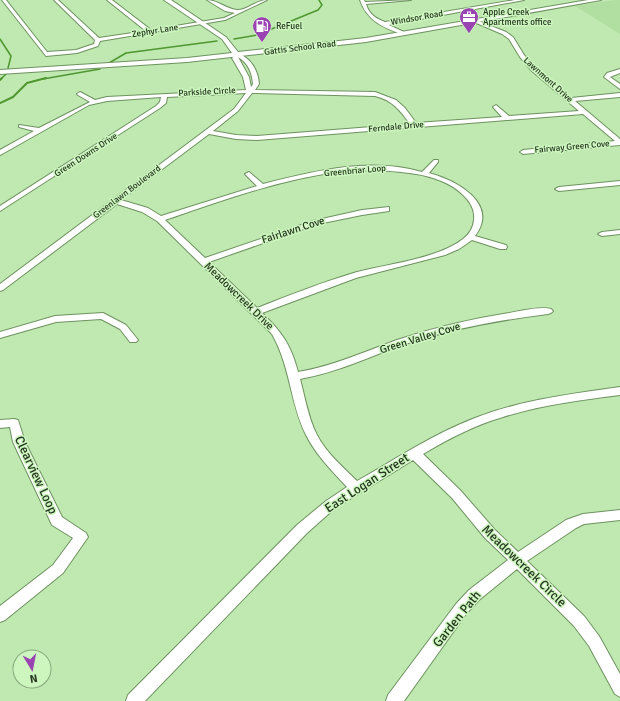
<svg xmlns="http://www.w3.org/2000/svg" width="620" height="701" font-family="Signika,sans-serif">
	<style>
		.built { fill: #b1dea1 }
		.lines { fill: none; stroke-linecap: round; stroke-linejoin: round }
		.stream-far1 { stroke: #4f9830; stroke-width: 1.5 }
		.stream { stroke: #4f9830; stroke-width: 2 }
		.minor-casing { stroke: #6d925f; stroke-width: 2 }
		.major-casing { stroke: #6d925f; stroke-width: 2 }
		.minor { fill: #fff; fill-rule: evenodd }
		.major { fill: #fff; fill-rule: evenodd }
		.labels { text-anchor: middle; dominant-baseline: central; stroke-width: 3; stroke-linejoin: round; paint-order: stroke }
		.far-poi-label { font-size: 9px; fill: #25351f; stroke: #ccf6be; text-anchor: start }
		.far-street-label { font-size: 9px; fill: #25351f; stroke: #ccf6be }
		.street-label { font-size: 11px; fill: #25351f; stroke: #ccf6be }
		.near-street-label { font-size: 13px; fill: #25351f; stroke: #ccf6be }
	</style>
	<rect width="100%" height="100%" fill="#c0e8b1"/>
	<!-- built -->
	<path class="built" d="M 615,0 L 620,0 L 620,34 L 575,6 Z"/>
	<g class="lines">
		<!-- stream-far1 -->
		<path class="stream-far1" d="M 0,39 L 11,56 L 8,68
			M 234,39 L 257,35 L 318,10 L 322,5 L 319,0
			M 109,63 L 126,53 L 217,41
			M 1,79 L 6,74
			M 43,79 L 100,69"/>
		<!-- stream -->
		<path class="stream" d="M 0,80 L 2,78
			M 0,103 L 13,97 L 27,83 L 46,78"/>
		<defs>
			<path id="minor" d="M 2,0 L 6,0 L 47,52 L 76,50 L 94,44 L 95,40 L 54,0 L 58,0 L 99,38 L 146,31 L 107,0 L 112,0 L 151,30 L 224,18 L 235,13 L 225,11 L 207,0 C 218,0 226,9 237,10 C 247,11 256,0 267,0 L 225,20 L 100,41 L 98,46 L 77,53 L 46,56 Z
				M 360,0 L 364,0 L 365,2 L 411,0 L 366,4 C 369,14 375,18 385,22 L 515,0 L 524,0 L 389,25 L 406,33 L 404,35 C 384,28 367,21 360,0 Z
				M 476,20 L 506,32 L 513,37 L 524,55 L 536,69 L 571,98 L 620,93 L 620,97 L 575,101 L 620,139 L 620,145 L 523,154 L 520,152 L 523,150 L 615,141 L 583,114 L 257,140 L 236,139 L 209,134 L 121,200 L 148,208 L 161,216 L 257,186 L 245,174 L 249,172 L 263,184 C 314,171 370,157 422,172 L 434,160 L 438,160 L 438,162 L 429,173 C 455,180 500,203 475,236 L 506,245 L 507,247 L 506,249 L 500,249 L 472,240 L 459,249 L 445,255 L 356,278 L 262,313 C 282,332 291,345 298,372 C 333,366 364,352 397,340 C 433,328 471,319 509,313 C 520,311 541,306 551,309 L 553,311 L 551,313 L 548,314 C 499,320 451,329 405,344 C 368,357 339,372 300,379 C 305,397 308,418 317,435 C 326,453 343,467 357,481 C 396,459 433,434 475,418 C 521,400 571,394 620,387 L 620,395 C 581,400 541,405 503,417 C 475,425 448,439 423,454 L 460,490 L 495,530 L 518,552 L 566,520 L 583,514 L 620,510 L 620,520 L 584,524 L 576,528 L 527,561 L 584,616 L 599,636 L 620,674 L 620,697 L 615,694 L 589,646 L 574,626 L 517,569 L 479,600 L 466,614 L 404,701 L 386,701 L 388,695 L 456,604 L 469,590 L 508,560 L 485,538 L 452,498 L 413,460 L 334,509 L 307,533 L 145,701 L 126,701 L 128,695 L 297,525 L 326,501 L 347,487 C 332,471 316,455 306,435 C 290,403 291,368 272,334 L 157,221 L 142,212 L 117,204 L 3,290 L 0,291 L 0,284 L 234,109 L 246,93 L 167,97 L 166,103 L 160,108 L 0,211 L 0,206 L 156,106 L 160,102 L 161,97 L 107,101 L 89,105 L 2,154 L 0,155 L 0,150 L 34,131 L 19,127 L 19,125 L 39,128 L 90,102 L 78,95 L 77,94 L 80,92 L 95,100 L 107,97 L 246,90 L 243,77 L 232,58 L 237,53 C 251,58 258,70 259,84 L 255,90 L 375,92 L 396,100 L 405,108 L 416,123 L 502,117 L 493,107 L 496,105 L 509,116 L 579,111 L 532,71 L 520,57 L 509,39 L 502,34 L 474,22 ZM 238,57 C 248,63 252,72 253,84 L 251,87 L 249,77 ZM 252,93 L 375,96 C 392,100 400,110 410,124 L 257,136 L 236,135 L 213,131 L 238,111 ZM 374,170 C 405,172 445,173 467,199 C 478,212 476,229 463,239 C 437,259 388,264 357,272 C 323,282 290,295 257,308 L 209,262 L 318,224 L 362,215 L 389,211 L 389,207 L 362,210 L 313,221 L 205,258 L 165,220 C 221,201 278,180 337,172 C 349,171 362,171 374,170 Z
				M 620,69 L 620,73 L 610,77 L 620,84 L 620,89 L 604,77 L 607,73 Z
				M 620,181 L 620,185 L 559,191 L 555,189 L 559,187 Z
				M 620,230 L 620,234 L 602,236 L 598,234 L 602,232 Z
				M 103,313 L 126,325 L 138,340 L 136,342 L 130,342 L 120,329 L 101,319 L 56,322 L 0,338 L 0,332 L 55,316 Z
				M 14,419 L 18,420 L 25,442 L 62,517 L 86,533 L 88,537 L 63,573 L 5,620 L 0,622 L 0,606 L 53,565 L 73,538 L 52,525 L 13,442 L 10,427 L 0,428 L 0,420 Z"/>
			<path id="major" d="M 164,0 L 171,0 L 226,37 L 238,52 L 366,38 L 588,0 L 601,0 L 366,42 L 187,62 L 0,74 L 0,70 L 187,58 L 232,53 L 222,39 Z"/>
		</defs>
		<!-- minor casing -->
		<use href="#minor" class="minor-casing"/>
		<!-- major casing -->
		<use href="#major" class="major-casing"/>
		<!-- minor -->
		<use href="#minor" class="minor"/>
		<!-- major -->
		<use href="#major" class="major"/>
	</g>
	<!-- icons -->
	<defs>
		<symbol id="office-pin" viewBox="-11 -11 22 30"><path d="M0 17L-7.5 6A9.5 9.5 0 1 1 7.5 6Z" fill="#9944b2" stroke="#ccf6be"/><path d="M-6-3h4V-5.5h4V-3h4V5H-6ZM-1-4.5V-3h2v-1.5ZM-6 0V1H6V0Z" fill="#fff"/></symbol>
		<symbol id="fuel-pin" viewBox="-11 -11 22 30"><path d="M0 17L-7.5 6A9.5 9.5 0 1 1 7.5 6Z" fill="#9944b2" stroke="#ccf6be"/><path d="M-5.5-6h7V0h2V4h1.3V-2.5L3-4.5l.8-.8L6-3V5H2.5V1h-1V6h-7ZM-4.2-4.7v3.2H.2V-4.7Z" fill="#fff"/></symbol>
	</defs>
	<g fill-rule="evenodd">
		<use href="#office-pin" x="458" y="6" width="22" height="30"/>
		<use href="#fuel-pin" x="251" y="15" width="22" height="30"/>
	</g>
	<g class="labels">
		<!-- far-poi labels -->
		<g class="far-poi-label">
			<text x="483" y="12">Apple Creek<tspan x="483" dy="10">Apartments office</tspan></text>
			<text x="276" y="26">ReFuel</text>
		</g>
		<!-- far-street labels -->
		<g class="far-street-label">
			<text transform="translate(417 18) rotate(-10)">Windsor Road</text>
			<text transform="translate(155 31) rotate(-9)">Zephyr Lane</text>
			<text transform="translate(300 48) rotate(-7)">Gattis School Road</text>
			<text transform="translate(548 80) rotate(42)">Lawnmont Drive</text>
			<text transform="translate(207 92) rotate(-3)">Parkside Circle</text>
			<text transform="translate(396 127) rotate(-5)">Ferndale Drive</text>
			<text transform="translate(572 147) rotate(-5)">Fairway Green Cove</text>
			<text transform="translate(86 155) rotate(-33)">Green Downs Drive</text>
			<text transform="translate(355 171) rotate(-5)">Greenbriar Loop</text>
			<text transform="translate(127 192) rotate(-37)">Greenlawn Boulevard</text>
		</g>
		<!-- street labels -->
		<g class="street-label">
			<text transform="translate(293 230) rotate(-18)">Fairlawn Cove</text>
			<text transform="translate(239 296) rotate(44)">Meadowcreek Drive</text>
			<text transform="translate(420 338) rotate(-17)">Green Valley Cove</text>
		</g>
		<!-- near-street labels -->
		<g class="near-street-label">
			<text transform="translate(36 475) rotate(65)">Clearview Loop</text>
			<text transform="translate(367 483) rotate(-33)">East Logan Street</text>
			<text transform="translate(524 566) rotate(44)">Meadowcreek Circle</text>
			<text transform="translate(457 619) rotate(-51)">Garden Path</text>
		</g>
	</g>
	<!-- north arrow -->
	<g transform="translate(32 669) rotate(170)"><circle r="19" fill="#ccf6be" stroke="#89a97e"/>
	<path d="M0-3L7 15L0 10L-7 15Z" fill="#9944b2"/>
	<text y="-6" font-size="11" font-weight="bold" text-anchor="middle" fill="#25351f">N</text>
	</g>
</svg>
